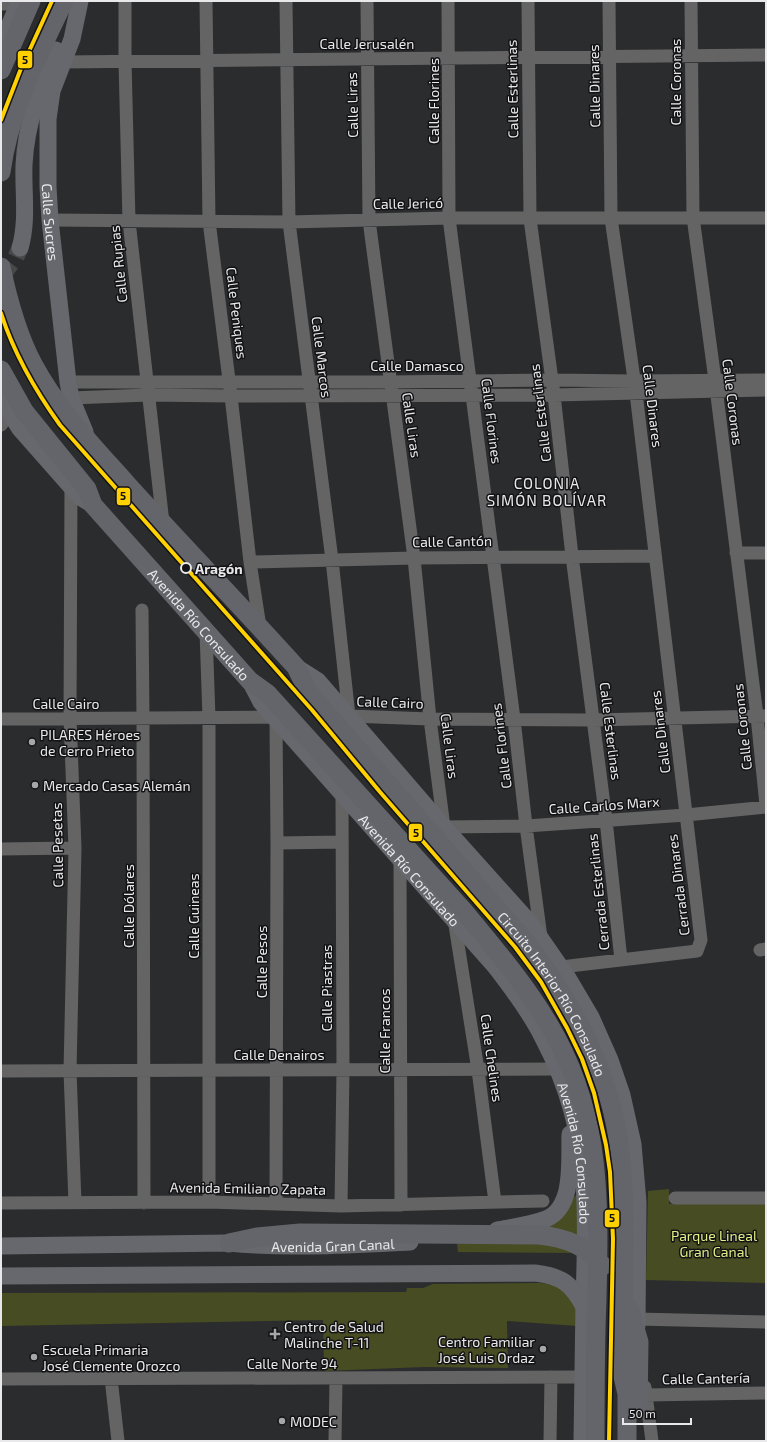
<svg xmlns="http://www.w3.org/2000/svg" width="767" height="1442" font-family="'Exo 2',sans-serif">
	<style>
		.green { fill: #474c23 }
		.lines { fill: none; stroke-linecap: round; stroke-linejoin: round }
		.major-tunnel { stroke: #48484a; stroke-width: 17; stroke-dasharray: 17 8; stroke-linecap: butt }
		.minor { stroke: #646465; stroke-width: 13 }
		.major { stroke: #66686d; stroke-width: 17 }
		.highway { stroke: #64656b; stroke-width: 19 }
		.metro-1-casing { stroke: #131315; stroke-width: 7 }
		.metro-1 { stroke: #ffd100; stroke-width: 4 }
		.stop-dot { fill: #131315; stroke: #e9e9eb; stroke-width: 2 }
		.poi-dot { fill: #a6a7a8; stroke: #131315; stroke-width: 1.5 }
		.labels { text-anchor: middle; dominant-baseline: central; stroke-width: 3; stroke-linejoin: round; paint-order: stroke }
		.street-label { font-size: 14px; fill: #e9e9eb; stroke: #131315 }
		.stop-label { font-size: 14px; font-weight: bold; fill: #e9e9eb; stroke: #131315; text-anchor: start }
		.poi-label { font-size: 14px; fill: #e9e9eb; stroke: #131315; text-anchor: start }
		.park-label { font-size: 14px; fill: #dfef86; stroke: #131315 }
		.neighbourhood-label { font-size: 15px; letter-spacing: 1px; fill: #e9e9eb; stroke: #131315 }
		.line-badge { stroke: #131315; stroke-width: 1.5 }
		.pale-badge-label { font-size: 11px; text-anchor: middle; font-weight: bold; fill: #111 }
	</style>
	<rect width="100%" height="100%" fill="#2b2c2d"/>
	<!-- green -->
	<path class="green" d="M 669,1189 L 669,1204 L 766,1204 L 766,1283 L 646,1280 L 648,1191 Z
		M 578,1193 L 579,1253 L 458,1252 L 457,1244 L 549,1223 Z
		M 540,1283 L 575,1288 L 577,1326 L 507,1321 L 508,1368 L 425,1367 L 324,1371 L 323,1320 L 1,1326 L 1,1293 L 406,1292 L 407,1288 L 423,1288 L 433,1284 Z"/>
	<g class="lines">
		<!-- major-tunnel -->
		<path class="major-tunnel" d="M 1,277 L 16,257 L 20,248"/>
		<!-- minor -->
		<path class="minor" d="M 125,1 L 125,61 L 129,221 L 163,523
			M 206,1 L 209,221 L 231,396 L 250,562 L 260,627
			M 286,1 L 289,222 L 332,560 L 349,716 L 430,719 L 593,720 L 766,716
			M 367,1 L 369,220 L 414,558 L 430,719 L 444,827 L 526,826 L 686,815 L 766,807
			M 448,1 L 449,218 L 514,719 L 526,826 L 541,937
			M 528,1 L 530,219 L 554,395 L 572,556 L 606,820 L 621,960
			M 691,1 L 693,217 L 715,380 L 757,716 L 766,805
			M 1,4 L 19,4
			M 63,62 L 766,55
			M 50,220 L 289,222 L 449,218 L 766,218
			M 68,382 L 390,382 L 552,380 L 634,381 L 766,380
			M 71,398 L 148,395 L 231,396 L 554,395 L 766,390
			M 1,425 L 10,413
			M 71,487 L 70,718 L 75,848 L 70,1071 L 75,1203
			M 736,553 L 766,553
			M 250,562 L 414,558 L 655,556
			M 142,610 L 143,719 L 144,1203
			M 206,631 L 209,718 L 209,1202
			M 1,719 L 274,717
			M 276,719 L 277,843 L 276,1204
			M 277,843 L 342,842
			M 1,849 L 75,848
			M 400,857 L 401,1205
			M 454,919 L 478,1070 L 495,1202
			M 760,950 L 766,949
			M 561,967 L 697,951 L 701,940 L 636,393 L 611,218 L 609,1
			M 1,1071 L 557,1069
			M 675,1198 L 766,1198
			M 1,1203 L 209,1202 L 341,1206 L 543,1201
			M 341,1206 L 343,1071 L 342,793
			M 638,1328 L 637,1319 L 766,1322
			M 111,1378 L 118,1441
			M 1,1379 L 583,1377
			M 645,1387 L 652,1441
			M 646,1395 L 766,1393
			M 335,1441 L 336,1379
			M 550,1441 L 551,1377"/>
		<!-- major -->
		<g class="major">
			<path id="s1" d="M 80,1 L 72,39 L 52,91 L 48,119 L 48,187 L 50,220 L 68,382 L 71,398 L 85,432"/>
			<path d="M 1,44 L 20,1"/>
			<path d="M 20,248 C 28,221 23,192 24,165 C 26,123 40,87 56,50"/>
			<path d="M 1,399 L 20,429 L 80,497 L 93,505"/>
			<path d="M 296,667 L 318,681 L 444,827 L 530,923 L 568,978 L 591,1017 L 610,1060 L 622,1095 L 633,1144 L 638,1202 L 637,1326"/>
			<path id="s2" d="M 250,681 L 261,702 L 494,965 C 512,988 531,1013 544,1040 C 567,1084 581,1135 584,1184 C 587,1223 585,1263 584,1302 C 583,1348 583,1395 582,1441"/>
			<path d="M 497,1230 C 513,1227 531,1225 546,1219 C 575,1207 569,1160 570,1134"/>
			<path id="s3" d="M 1,1246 L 229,1243 C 288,1249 350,1245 410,1242"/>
			<path d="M 1,1276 L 535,1273 C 562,1276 572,1284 584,1307"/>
		</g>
		<!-- highway -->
		<g class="highway">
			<path d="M 1,70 L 31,1"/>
			<path d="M 1,172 C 9,111 38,56 64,1"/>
			<path id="s4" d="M 1,267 C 8,300 17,334 33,364 C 57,409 92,445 126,483 C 182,545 240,605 296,667 L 308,692 L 526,942 C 567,995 601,1055 615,1122 C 624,1166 625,1210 624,1254 C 624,1293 623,1333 622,1372 L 627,1394 L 627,1441"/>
			<path id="s5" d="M 1,370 L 24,411 L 87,489 L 93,505 L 250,681 L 268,694 L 463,910 C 497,951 532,992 557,1039 C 602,1124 599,1207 597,1299 C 595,1346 595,1394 595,1441"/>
			<path d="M 229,1243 L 257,1237 L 300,1233 L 539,1235 C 567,1238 584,1245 603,1266"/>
			<path d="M 629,1308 L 639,1342 L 638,1408"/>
		</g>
		<defs>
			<path id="metro-1" d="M 1,120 L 20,71 L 52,1
				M 1,313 C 14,354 35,390 60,425 L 312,710 L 380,792 L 515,947 L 541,982 L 567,1028 L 582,1059 L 594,1093 L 606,1145 L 610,1172 L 613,1239 L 609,1441"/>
		</defs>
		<!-- metro-1 casing -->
		<use href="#metro-1" class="metro-1-casing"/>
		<!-- metro-1 -->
		<use href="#metro-1" class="metro-1"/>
	</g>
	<!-- markers -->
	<circle class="stop-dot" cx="186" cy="568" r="5"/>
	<g class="poi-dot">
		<circle cx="32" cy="742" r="4"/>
		<circle cx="35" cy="785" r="4"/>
		<path d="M273 1328h4v4h4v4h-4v4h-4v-4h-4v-4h4z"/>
		<circle cx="543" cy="1349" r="4"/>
		<circle cx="34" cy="1357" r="4"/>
		<circle cx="282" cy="1421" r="4"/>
	</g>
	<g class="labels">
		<!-- street labels -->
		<g class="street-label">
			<text x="367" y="43">Calle Jerusalén</text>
			<text transform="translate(675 82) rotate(-90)">Calle Coronas</text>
			<text transform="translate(594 86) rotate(-91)">Calle Dinares</text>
			<text transform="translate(512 89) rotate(-91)">Calle Esterlinas</text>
			<text transform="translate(433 101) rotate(-90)">Calle Florines</text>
			<text transform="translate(352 105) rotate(-91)">Calle Liras</text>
			<text transform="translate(408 203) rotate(-1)">Calle Jericó</text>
			<text stroke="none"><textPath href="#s1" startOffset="226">Calle Sucres</textPath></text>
			<text transform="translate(118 264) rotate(-96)">Calle Rupias</text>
			<text transform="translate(237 313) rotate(83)">Calle Peniques</text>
			<text transform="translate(322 357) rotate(83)">Calle Marcos</text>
			<text x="417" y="365">Calle Damasco</text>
			<text transform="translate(733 402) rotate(83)">Calle Coronas</text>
			<text transform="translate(653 406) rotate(83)">Calle Dinares</text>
			<text transform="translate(540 413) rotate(-97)">Calle Esterlinas</text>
			<text transform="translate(492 421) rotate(83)">Calle Florines</text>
			<text transform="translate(412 425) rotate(82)">Calle Liras</text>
			<text transform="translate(452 541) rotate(-1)">Calle Cantón</text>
			<text stroke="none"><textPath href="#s5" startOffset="324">Avenida Río Consulado</textPath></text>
			<text transform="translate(390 702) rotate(2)">Calle Cairo</text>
			<text x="66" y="703">Calle Cairo</text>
			<text transform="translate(742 727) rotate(-96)">Calle Coronas</text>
			<text transform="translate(611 731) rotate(83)">Calle Esterlinas</text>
			<text transform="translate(660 732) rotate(-97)">Calle Dinares</text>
			<text transform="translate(450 746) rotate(83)">Calle Liras</text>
			<text transform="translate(501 746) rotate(-97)">Calle Florines</text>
			<text transform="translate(604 805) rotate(-4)">Calle Carlos Marx</text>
			<text transform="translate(57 845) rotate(-91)">Calle Pesetas</text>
			<text stroke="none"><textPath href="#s2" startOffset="248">Avenida Río Consulado</textPath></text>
			<text transform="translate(678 885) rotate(-97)">Cerrada Dinares</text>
			<text transform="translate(598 892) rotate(-96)">Cerrada Esterlinas</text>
			<text transform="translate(128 906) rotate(-90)">Calle Dólares</text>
			<text transform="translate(193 916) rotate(-90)">Calle Guineas</text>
			<text transform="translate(261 962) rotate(-90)">Calle Pesos</text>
			<text transform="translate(326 988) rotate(-90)">Calle Piastras</text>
			<text stroke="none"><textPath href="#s4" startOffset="922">Circuito Interior Río Consulado</textPath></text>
			<text transform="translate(384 1031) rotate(-90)">Calle Francos</text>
			<text x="279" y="1054">Calle Denairos</text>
			<text transform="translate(492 1058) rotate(82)">Calle Chelines</text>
			<text stroke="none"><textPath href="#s2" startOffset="584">Avenida Río Consulado</textPath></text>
			<text transform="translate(248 1188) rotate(1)">Avenida Emiliano Zapata</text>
			<text stroke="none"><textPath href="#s3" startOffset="332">Avenida Gran Canal</textPath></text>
			<text x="292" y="1363">Calle Norte 94</text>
			<text transform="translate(706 1378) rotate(-1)">Calle Cantería</text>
		</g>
		<!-- stop labels -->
		<g class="stop-label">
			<text x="195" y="568">Aragón</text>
		</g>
		<!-- poi labels -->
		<g class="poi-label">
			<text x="40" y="734">PILARES Héroes<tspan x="40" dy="16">de Cerro Prieto</tspan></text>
			<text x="43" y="785">Mercado Casas Alemán</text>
			<text x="284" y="1326">Centro de Salud<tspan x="284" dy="16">Malinche T-11</tspan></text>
			<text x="535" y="1341" text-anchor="end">Centro Familiar<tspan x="535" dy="16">José Luis Ordaz</tspan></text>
			<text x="42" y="1349">Escuela Primaria<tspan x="42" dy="16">José Clemente Orozco</tspan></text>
			<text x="290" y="1421">MODEC</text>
		</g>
		<!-- park labels -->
		<g class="park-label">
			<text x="714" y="1235">Parque Lineal<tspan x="714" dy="16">Gran Canal</tspan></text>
		</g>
		<!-- neighbourhood labels -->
		<g class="neighbourhood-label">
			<text x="547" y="483">COLONIA<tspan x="547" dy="17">SIMÓN BOLÍVAR</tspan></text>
		</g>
	</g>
	<g class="line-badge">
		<rect x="17" y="50" width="16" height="19" rx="4" fill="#ffd100"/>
		<rect x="116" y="487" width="15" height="19" rx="4" fill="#ffd100"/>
		<rect x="408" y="823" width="15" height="19" rx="4" fill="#ffd100"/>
		<rect x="604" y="1209" width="16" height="19" rx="4" fill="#ffd100"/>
	</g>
	<g class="pale-badge-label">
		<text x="25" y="64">5</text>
		<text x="123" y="500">5</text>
		<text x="416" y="837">5</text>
		<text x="612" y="1222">5</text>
	</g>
	<!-- border -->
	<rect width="767" height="1442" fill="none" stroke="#e9e9eb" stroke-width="4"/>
	<!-- scale -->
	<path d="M623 1418v6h68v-6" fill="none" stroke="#e9e9eb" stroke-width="2"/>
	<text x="629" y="1418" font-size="12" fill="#e9e9eb" stroke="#131315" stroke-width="3" paint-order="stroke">50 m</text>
</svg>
